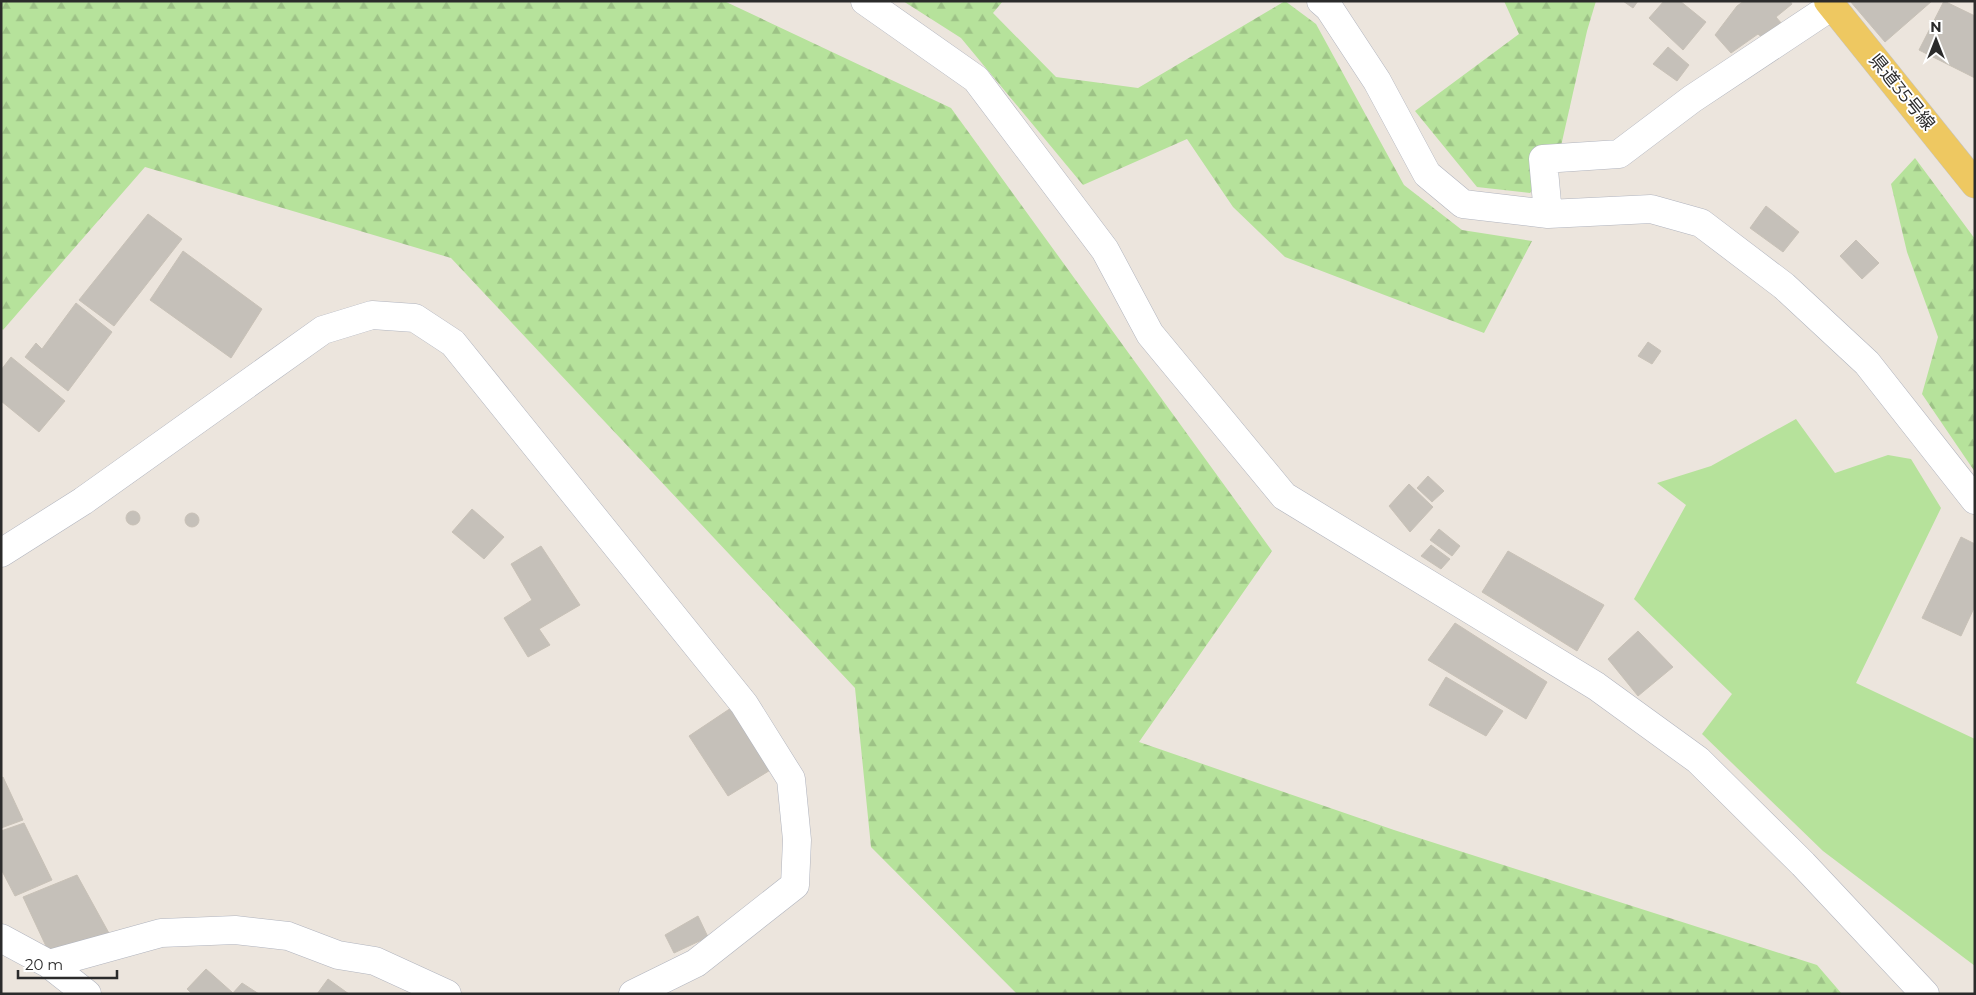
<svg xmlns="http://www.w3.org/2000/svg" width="1976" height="995" font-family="Montserrat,'Noto Sans JP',sans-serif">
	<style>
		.grass { fill: #b6e29b }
		.forest { fill: url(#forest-firs) }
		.building { fill: #c5c0b9; stroke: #c8c1b7 }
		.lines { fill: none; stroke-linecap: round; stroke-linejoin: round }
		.minor-casing { stroke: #b1b4be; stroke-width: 29 }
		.major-casing { stroke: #c4c4c4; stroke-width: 29 }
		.minor { stroke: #fff; stroke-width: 28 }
		.major { stroke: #eec861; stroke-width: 28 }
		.labels { text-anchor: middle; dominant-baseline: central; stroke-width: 4; stroke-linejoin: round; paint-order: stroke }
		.street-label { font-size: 18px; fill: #2b2b2b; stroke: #fff }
	</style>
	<defs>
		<pattern id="forest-firs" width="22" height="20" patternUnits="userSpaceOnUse" patternTransform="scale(1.25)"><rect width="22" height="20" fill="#b6e29b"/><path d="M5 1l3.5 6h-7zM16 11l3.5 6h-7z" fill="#9dc286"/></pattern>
	</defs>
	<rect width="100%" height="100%" fill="#ece5dd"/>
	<!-- grass -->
	<path class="grass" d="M 1796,419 L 1835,473 L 1888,455 L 1911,459 L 1941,508 L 1856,683 L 1975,739 L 1975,966 L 1823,851 L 1702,734 L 1732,694 L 1634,599 L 1686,505 L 1657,483 L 1711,466 Z"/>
	<!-- forest -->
	<path class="forest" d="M 1,1 L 724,1 L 951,108 L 1272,551 L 1139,742 L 1394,830 L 1817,965 L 1842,994 L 1017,994 L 871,847 L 855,688 L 451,258 L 145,167 L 3,330 L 1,328 Z
		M 903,1 L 1003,1 L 993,13 L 1056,77 L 1138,88 L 1285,1 L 1316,24 L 1404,185 L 1462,230 L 1532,241 L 1484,333 L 1285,257 L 1233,207 L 1187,139 L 1083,185 L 961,38 Z
		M 1504,1 L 1596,1 L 1587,31 L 1561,146 L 1530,193 L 1477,187 L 1415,111 L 1519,34 Z
		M 1915,158 L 1975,239 L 1975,472 L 1922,394 L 1938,337 L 1907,252 L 1891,184 Z"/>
	<!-- building -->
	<path class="building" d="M 1623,1 L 1638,1 L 1633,8 Z
		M 1664,1 L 1680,1 L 1706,22 L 1683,50 L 1649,18 Z
		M 1744,1 L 1790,1 L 1792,4 L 1776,17 L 1782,24 L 1764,39 L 1758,34 L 1731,53 L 1715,35 L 1737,6 Z
		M 1850,1 L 1932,1 L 1885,42 Z
		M 1944,1 L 1975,16 L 1975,78 L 1919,50 Z
		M 1668,47 L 1689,65 L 1677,81 L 1653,64 Z
		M 1766,206 L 1799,232 L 1783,252 L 1750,228 Z
		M 148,214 L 182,239 L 114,326 L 79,300 Z
		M 1856,240 L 1879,263 L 1862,279 L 1840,256 Z
		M 183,251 L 262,309 L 231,358 L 150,300 Z
		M 76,303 L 112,332 L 68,391 L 25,357 L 36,343 L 42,349 Z
		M 1648,342 L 1661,351 L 1652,364 L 1638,356 Z
		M 11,357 L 65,401 L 39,432 L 1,401 L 1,370 Z
		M 1428,476 L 1444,491 L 1432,502 L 1417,488 Z
		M 1409,484 L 1433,507 L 1410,532 L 1389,506 Z
		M 472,509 L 504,537 L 484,559 L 452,532 Z
		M126 518a7 7 0 1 1 14 0a7 7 0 1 1-14 0Z
		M185 520a7 7 0 1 1 14 0a7 7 0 1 1-14 0Z
		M 1439,529 L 1460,546 L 1452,556 L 1430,540 Z
		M 1961,537 L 1975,544 L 1975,606 L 1961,636 L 1922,618 Z
		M 1431,545 L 1450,559 L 1441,569 L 1421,556 Z
		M 541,546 L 580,605 L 539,629 L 550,645 L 528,657 L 504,618 L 532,600 L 511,564 Z
		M 1508,551 L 1604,605 L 1577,651 L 1482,592 Z
		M 1455,623 L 1547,682 L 1526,719 L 1428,660 Z
		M 1638,631 L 1673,667 L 1638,696 L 1608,659 Z
		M 1446,677 L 1503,711 L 1486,736 L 1429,705 Z
		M 731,708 L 772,769 L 728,796 L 689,736 Z
		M 3,777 L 23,820 L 1,828 L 1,778 Z
		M 24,823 L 52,880 L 15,896 L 1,869 L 1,831 Z
		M 77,875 L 110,935 L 52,959 L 23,897 Z
		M 698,916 L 708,937 L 674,953 L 665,935 Z
		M 206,969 L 233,993 L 232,994 L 192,994 L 187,989 Z
		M 328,979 L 349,994 L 317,994 Z
		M 242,983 L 259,994 L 232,994 Z"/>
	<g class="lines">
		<defs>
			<path id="minor" d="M 865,1 L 976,79 L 1105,250 L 1150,334 L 1284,496 L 1596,686 L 1698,760 L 1803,864 L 1925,994
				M 1321,1 L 1329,8 L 1377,81 L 1427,174 L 1463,204 L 1548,214 L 1651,209 L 1701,223 L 1784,286 L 1867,363 L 1975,500
				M 1548,214 L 1543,159 L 1619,154 L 1692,99 L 1832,6
				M 1,553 L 83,501 L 323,330 L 372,315 L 415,318 L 453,343 L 744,704 L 791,779 L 797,840 L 795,885 L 696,963 L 633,994
				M 1,938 L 49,964 L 87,994
				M 49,964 L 161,933 L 235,930 L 288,936 L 338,955 L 375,961 L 447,994"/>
			<path id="major" d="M 1828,1 L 1975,184"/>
		</defs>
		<!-- minor casing -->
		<use href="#minor" class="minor-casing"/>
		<!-- major casing -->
		<use href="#major" class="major-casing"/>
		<!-- minor -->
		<use href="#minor" class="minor"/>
		<!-- major -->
		<use href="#major" class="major"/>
	</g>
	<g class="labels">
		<!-- street labels -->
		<g class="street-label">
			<text transform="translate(1902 92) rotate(51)">県道35号線</text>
		</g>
	</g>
	<!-- border -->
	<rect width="1976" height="995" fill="none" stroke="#2b2b2b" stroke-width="5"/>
	<!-- north arrow -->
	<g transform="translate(1936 40)" stroke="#ffffff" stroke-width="4" paint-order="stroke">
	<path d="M0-4L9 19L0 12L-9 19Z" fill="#2b2b2b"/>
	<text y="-8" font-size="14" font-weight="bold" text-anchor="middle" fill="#2b2b2b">N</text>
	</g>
	<!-- scale -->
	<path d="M18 970v8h99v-8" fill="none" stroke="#2b2b2b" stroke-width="2.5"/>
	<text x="25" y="970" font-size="15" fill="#2b2b2b" stroke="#ffffff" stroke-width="4" paint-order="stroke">20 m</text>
</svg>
